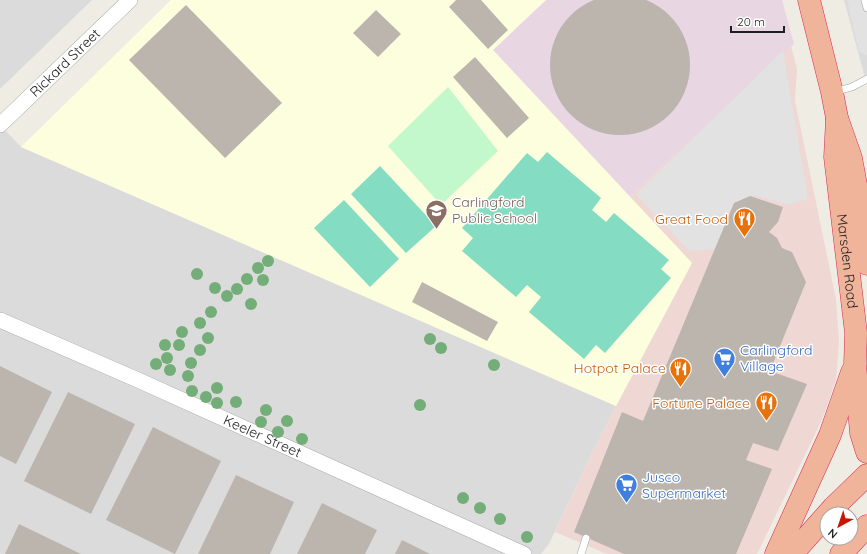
<svg xmlns="http://www.w3.org/2000/svg" width="867" height="554" font-family="Quicksand,sans-serif">
	<style>
		.residential { fill: #dcdbdb }
		.commercial { fill: #efd7d4 }
		.industrial { fill: #e8d6e3 }
		.education { fill: #fcfede }
		.park { fill: #c2f8cb }
		.pitch { fill: #84dcc2 }
		.parking { fill: #e2e2e2 }
		.building { fill: #bbb5ae }
		.lines { fill: none; stroke-linecap: round; stroke-linejoin: round }
		.service-casing { stroke: #a5a5a5; stroke-width: 8 }
		.minor-casing { stroke: #a5a5a5; stroke-width: 16 }
		.trunk-casing { stroke: #d72855; stroke-width: 23 }
		.service { stroke: #fff; stroke-width: 7 }
		.minor { stroke: #fff; stroke-width: 15 }
		.trunk { stroke: #f0b49a; stroke-width: 22 }
		.tree { fill: #73ae78 }
		.labels { text-anchor: middle; dominant-baseline: central; stroke-width: 3; stroke-linejoin: round; paint-order: stroke }
		.street-label { font-size: 14px; fill: #1e1e1e; stroke: #fff }
		.education-label { font-size: 14px; fill: #785e54; stroke: #fff; text-anchor: start }
		.food-label { font-size: 14px; fill: #c56008; stroke: #fff; text-anchor: end }
		.shop-label { font-size: 14px; fill: #366cbe; stroke: #fff; text-anchor: start }
	</style>
	<rect width="100%" height="100%" fill="#efece4"/>
	<!-- residential -->
	<path class="residential" d="M 0,0 L 92,0 L 0,89 Z
		M 844,0 L 867,0 L 867,85 Z
		M 0,125 L 21,147 L 616,406 L 590,457 L 549,544 L 541,554 L 0,554 Z"/>
	<!-- commercial -->
	<path class="commercial" d="M 791,46 L 797,69 L 795,101 L 836,299 L 839,342 L 836,379 L 826,409 L 817,430 L 757,554 L 607,554 L 555,532 L 590,457 L 616,406 L 692,263 L 629,197 Z"/>
	<!-- industrial -->
	<path class="industrial" d="M 546,0 L 782,0 L 794,44 L 629,197 L 493,50 Z"/>
	<!-- education -->
	<path class="education" d="M 171,0 L 546,0 L 493,50 L 692,263 L 616,406 L 21,147 Z"/>
	<!-- park -->
	<path class="park" d="M 448,87 L 498,151 L 441,205 L 388,146 Z"/>
	<!-- pitch -->
	<path class="pitch" d="M 547,152 L 601,198 L 592,210 L 606,222 L 614,213 L 669,260 L 661,269 L 671,278 L 605,353 L 596,345 L 584,359 L 529,312 L 541,297 L 527,285 L 516,297 L 462,251 L 473,238 L 462,228 L 527,153 L 538,162 Z
		M 380,166 L 436,226 L 406,253 L 351,194 Z
		M 344,200 L 399,259 L 370,287 L 314,228 Z"/>
	<!-- parking -->
	<path class="parking" d="M 847,0 L 867,0 L 867,55 L 859,52 Z
		M 783,51 L 808,199 L 788,205 L 755,195 L 734,203 L 715,249 L 689,251 L 636,194 Z"/>
	<!-- building -->
	<path class="building" d="M550 65a70 70 0 1 1 140 0a70 70 0 1 1-140 0Z
		M 456,0 L 481,0 L 508,30 L 488,49 L 449,7 Z
		M 186,5 L 282,103 L 225,158 L 129,60 Z
		M 376,10 L 401,34 L 378,57 L 353,33 Z
		M 475,57 L 529,118 L 507,138 L 453,77 Z
		M 750,196 L 783,207 L 778,222 L 769,232 L 777,238 L 782,248 L 792,252 L 806,282 L 770,371 L 807,384 L 778,451 L 753,443 L 746,460 L 772,469 L 736,554 L 624,554 L 574,532 L 622,412 L 643,421 L 734,203 Z
		M 422,282 L 498,322 L 487,341 L 412,302 Z
		M 0,366 L 52,392 L 16,464 L 0,456 Z
		M 68,392 L 135,424 L 91,514 L 24,481 Z
		M 153,427 L 221,461 L 175,554 L 106,520 Z
		M 236,475 L 294,502 L 270,554 L 198,554 Z
		M 322,503 L 377,530 L 365,554 L 297,554 Z
		M 19,524 L 81,554 L 5,554 Z
		M 402,540 L 430,554 L 395,554 Z"/>
	<g class="lines">
		<defs>
			<path id="service" d="M 865,0 L 867,8
				M 834,92 L 852,87 L 867,79
				M 581,554 L 586,538"/>
			<g id="minor">
				<path id="s1" d="M 0,125 L 130,0"/>
				<path id="s2" d="M 0,320 L 138,380 L 524,554"/>
			</g>
			<g id="trunk">
				<path d="M 809,0 L 832,92 L 837,118 L 851,158 L 860,206 L 867,264"/>
				<path id="s3" d="M 837,118 L 835,157 L 856,333 L 855,364 L 861,433 L 867,452"/>
				<path d="M 776,554 L 830,435 L 852,372"/>
				<path d="M 792,554 L 833,508 L 867,475"/>
				<path d="M 841,554 L 867,526"/>
			</g>
		</defs>
		<!-- service casing -->
		<use href="#service" class="service-casing"/>
		<!-- minor casing -->
		<use href="#minor" class="minor-casing"/>
		<!-- trunk casing -->
		<use href="#trunk" class="trunk-casing"/>
		<!-- service -->
		<use href="#service" class="service"/>
		<!-- minor -->
		<use href="#minor" class="minor"/>
		<!-- trunk -->
		<use href="#trunk" class="trunk"/>
	</g>
	<!-- trees -->
	<g class="tree">
		<circle cx="268" cy="261" r="6"/>
		<circle cx="258" cy="268" r="6"/>
		<circle cx="197" cy="274" r="6"/>
		<circle cx="247" cy="279" r="6"/>
		<circle cx="263" cy="280" r="6"/>
		<circle cx="215" cy="288" r="6"/>
		<circle cx="237" cy="289" r="6"/>
		<circle cx="227" cy="296" r="6"/>
		<circle cx="251" cy="304" r="6"/>
		<circle cx="211" cy="312" r="6"/>
		<circle cx="200" cy="323" r="6"/>
		<circle cx="182" cy="332" r="6"/>
		<circle cx="208" cy="338" r="6"/>
		<circle cx="430" cy="339" r="6"/>
		<circle cx="165" cy="345" r="6"/>
		<circle cx="179" cy="345" r="6"/>
		<circle cx="441" cy="348" r="6"/>
		<circle cx="200" cy="350" r="6"/>
		<circle cx="167" cy="358" r="6"/>
		<circle cx="191" cy="363" r="6"/>
		<circle cx="156" cy="364" r="6"/>
		<circle cx="494" cy="365" r="6"/>
		<circle cx="170" cy="370" r="6"/>
		<circle cx="188" cy="376" r="6"/>
		<circle cx="217" cy="388" r="6"/>
		<circle cx="192" cy="391" r="6"/>
		<circle cx="206" cy="397" r="6"/>
		<circle cx="236" cy="402" r="6"/>
		<circle cx="217" cy="403" r="6"/>
		<circle cx="420" cy="405" r="6"/>
		<circle cx="266" cy="410" r="6"/>
		<circle cx="287" cy="421" r="6"/>
		<circle cx="261" cy="422" r="6"/>
		<circle cx="278" cy="432" r="6"/>
		<circle cx="302" cy="439" r="6"/>
		<circle cx="463" cy="498" r="6"/>
		<circle cx="480" cy="508" r="6"/>
		<circle cx="500" cy="519" r="6"/>
		<circle cx="527" cy="537" r="6"/>
	</g>
	<!-- icons -->
	<defs>
		<symbol id="school-pin" viewBox="-11 -11 22 30"><path d="M0 17L-7.5 6A9.5 9.5 0 1 1 7.5 6Z" fill="#8d6e63" stroke="#fff"/><path d="M0-5L7-2L0 1L-7-2ZM-4 1L0 2.5L4 1V4Q0 6-4 4Z" fill="#fff"/></symbol>
		<symbol id="restaurant-pin" viewBox="-11 -11 22 30"><path d="M0 17L-7.5 6A9.5 9.5 0 1 1 7.5 6Z" fill="#e8710a" stroke="#fff"/><path d="M-5-6h1v4h1v-4h1v4h1v-4h1v5L-1.5 .5V6h-2V.5L-5-1ZM5-6V6H3V1.5H1.5Q1.5-4 5-6Z" fill="#fff"/></symbol>
		<symbol id="supermarket-pin" viewBox="-11 -11 22 30"><path d="M0 17L-7.5 6A9.5 9.5 0 1 1 7.5 6Z" fill="#3f7fe0" stroke="#fff"/><path d="M-6-5.5h2.5l.6 2H6L4.5 2H-2.5L-4.4-4H-6ZM-1.5 3.2a1.3 1.3 0 1 0 .1 0ZM3 3.2a1.3 1.3 0 1 0 .1 0Z" fill="#fff"/></symbol>
	</defs>
	<g fill-rule="evenodd">
		<use href="#school-pin" x="424" y="198" width="25" height="34"/>
		<use href="#restaurant-pin" x="732" y="206" width="25" height="34"/>
		<use href="#supermarket-pin" x="712" y="346" width="25" height="34"/>
		<use href="#restaurant-pin" x="668" y="356" width="25" height="34"/>
		<use href="#restaurant-pin" x="754" y="390" width="25" height="34"/>
		<use href="#supermarket-pin" x="614" y="472" width="25" height="34"/>
	</g>
	<g class="labels">
		<!-- street labels -->
		<g class="street-label">
			<text stroke="none"><textPath href="#s1" startOffset="90">Rickard Street</textPath></text>
			<text stroke="none"><textPath href="#s3" startOffset="144">Marsden Road</textPath></text>
			<text stroke="none"><textPath href="#s2" startOffset="287">Keeler Street</textPath></text>
		</g>
		<!-- education labels -->
		<g class="education-label">
			<text x="452" y="202">Carlingford<tspan x="452" dy="16">Public School</tspan></text>
		</g>
		<!-- food labels -->
		<g class="food-label">
			<text x="728" y="219">Great Food</text>
			<text x="666" y="368">Hotpot Palace</text>
			<text x="750" y="403">Fortune Palace</text>
		</g>
		<!-- shop labels -->
		<g class="shop-label">
			<text x="740" y="350">Carlingford<tspan x="740" dy="16">Village</tspan></text>
			<text x="642" y="477">Jusco<tspan x="642" dy="16">Supermarket</tspan></text>
		</g>
	</g>
	<!-- north arrow -->
	<g transform="translate(839 526) rotate(220)"><circle r="19" fill="#ffffff" stroke="#a5a5a5"/>
	<path d="M0-3L7 15L0 10L-7 15Z" fill="#c81504"/>
	<text y="-6" font-size="11" font-weight="bold" text-anchor="middle" fill="#1e1e1e">N</text>
	</g>
	<!-- scale -->
	<path d="M731 26v6h53v-6" fill="none" stroke="#1e1e1e" stroke-width="2"/>
	<text x="737" y="26" font-size="12" fill="#1e1e1e" stroke="#ffffff" stroke-width="3" paint-order="stroke">20 m</text>
</svg>
